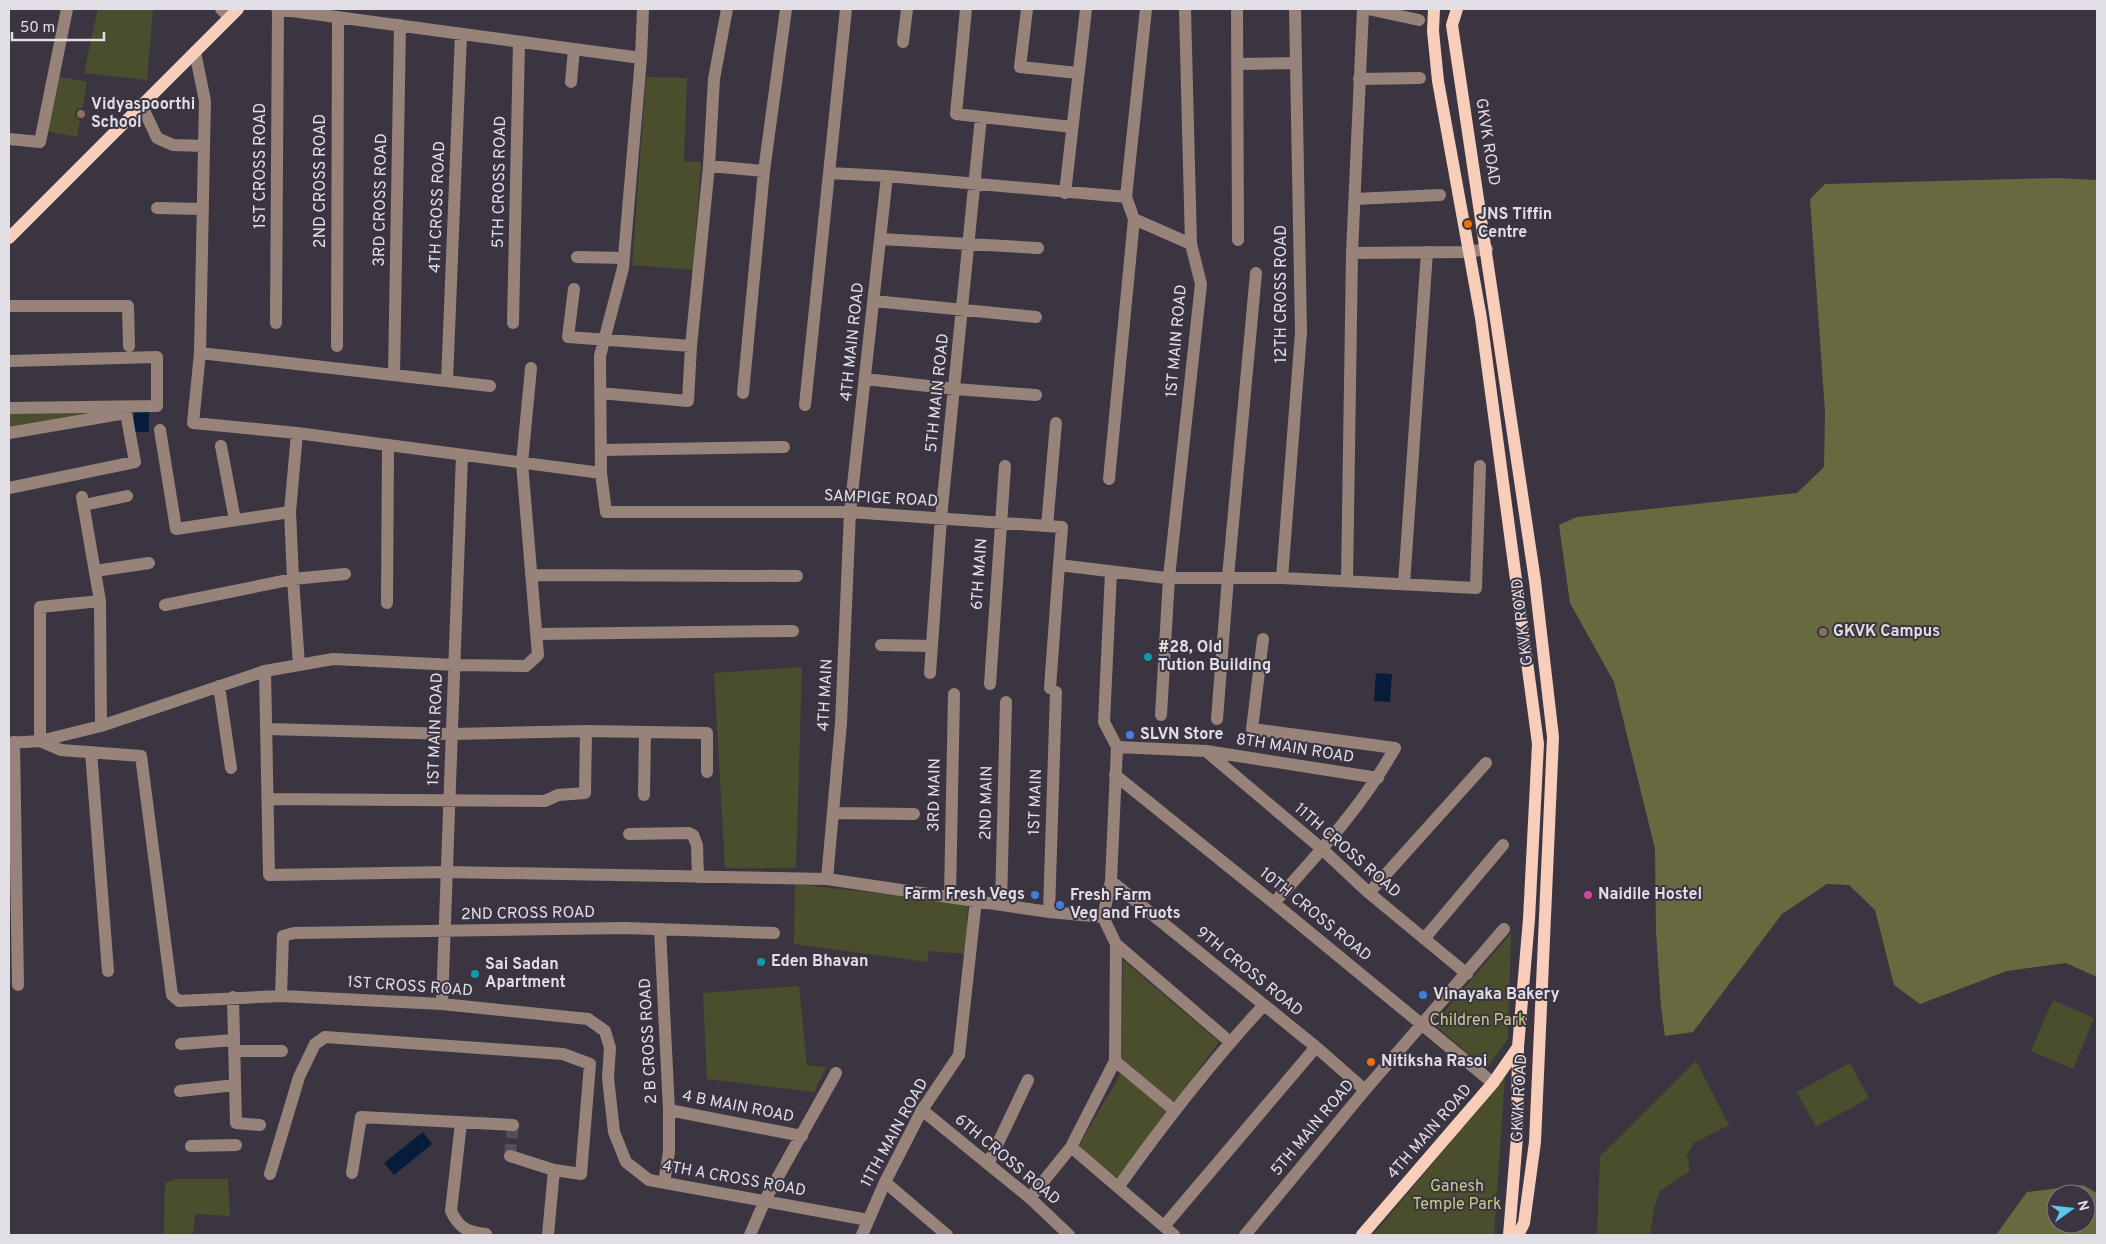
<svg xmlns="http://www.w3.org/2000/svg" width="2106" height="1244" font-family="Overpass,sans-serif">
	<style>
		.green { fill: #4b4e2c }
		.forest { fill: #666a3e; fill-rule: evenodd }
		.water { fill: #071b3a }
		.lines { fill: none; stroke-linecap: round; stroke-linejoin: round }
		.minor-tunnel { stroke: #544e5a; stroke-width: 12; stroke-dasharray: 12 6; stroke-linecap: butt }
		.minor { stroke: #98837a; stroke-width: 12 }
		.major { stroke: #f8cdba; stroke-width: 12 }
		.education-dot { fill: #8d6e63; stroke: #3b3541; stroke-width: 2 }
		.food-dot { fill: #e8710a; stroke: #3b3541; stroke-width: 2 }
		.culture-dot { fill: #0f9aa8; stroke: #3b3541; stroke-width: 2 }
		.shop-dot { fill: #3f7fe0; stroke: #3b3541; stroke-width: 2 }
		.hotel-dot { fill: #d1479c; stroke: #3b3541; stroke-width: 2 }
		.labels { text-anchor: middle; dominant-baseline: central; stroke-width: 4; stroke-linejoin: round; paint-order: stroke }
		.poi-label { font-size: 16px; font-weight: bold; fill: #e2dee6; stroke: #3b3541; text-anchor: start }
		.street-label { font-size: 16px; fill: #e2dee6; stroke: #3b3541 }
		.park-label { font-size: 16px; fill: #c6cd85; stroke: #3b3541 }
	</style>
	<rect width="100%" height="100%" fill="#3b3541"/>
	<!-- green -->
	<path class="green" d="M 98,9 L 153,9 L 147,80 L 84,73 Z
		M 57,76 L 87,82 L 77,137 L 47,131 Z
		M 646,77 L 687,78 L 684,161 L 701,162 L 693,270 L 632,265 Z
		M 127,411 L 9,430 L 9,413 Z
		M 802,667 L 796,868 L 725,868 L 714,673 Z
		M 795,884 L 968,903 L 966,954 L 929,951 L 927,962 L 794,944 Z
		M 1511,933 L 1508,1039 L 1486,1069 L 1434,1024 Z
		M 1123,960 L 1219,1042 L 1118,1178 L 1078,1147 L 1121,1073 Z
		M 799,986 L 807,1066 L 826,1067 L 814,1092 L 707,1079 L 703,993 Z
		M 2053,1000 L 2094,1018 L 2073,1069 L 2031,1051 Z
		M 1696,1061 L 1729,1125 L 1694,1143 L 1687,1154 L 1690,1171 L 1660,1191 L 1655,1205 L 1650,1235 L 1597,1235 L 1600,1156 Z
		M 1850,1063 L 1869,1098 L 1816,1127 L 1797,1092 Z
		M 1505,1076 L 1494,1235 L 1373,1235 Z
		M 177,1179 L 228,1179 L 230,1216 L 195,1214 L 193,1235 L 164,1235 L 165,1183 Z"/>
	<!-- forest -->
	<path class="forest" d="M 2057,178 L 2097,180 L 2097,977 L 2066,963 L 2007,971 L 1920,1004 L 1894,985 L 1875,910 L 1849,885 L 1827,884 L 1782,914 L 1693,1032 L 1665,1036 L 1661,1007 L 1656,932 L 1655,849 L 1614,682 L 1570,603 L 1559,525 L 1577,517 L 1797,493 L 1824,467 L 1825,412 L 1810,199 L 1825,184 Z
		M 2083,1185 L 2097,1193 L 2097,1235 L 1996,1235 L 2027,1192 ZM 2056,1194 L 2086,1194 L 2086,1224 L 2056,1224 Z"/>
	<!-- water -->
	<path class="water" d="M 134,409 L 149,410 L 149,432 L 134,432 Z
		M 1376,673 L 1392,674 L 1390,702 L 1374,701 Z
		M 423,1132 L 432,1144 L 394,1175 L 384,1163 Z"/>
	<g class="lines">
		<!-- minor-tunnel -->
		<path class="minor-tunnel" d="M 510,1156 L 513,1125"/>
		<!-- minor -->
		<path class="minor" d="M 221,9 L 230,17
			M 277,9 L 641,58
			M 643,9 L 641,58 L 623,268 L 600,356 L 601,473 L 606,512 L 850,512 L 1047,526 L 1062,527 L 1059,565 L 1166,578 L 1282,578 L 1476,588 L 1480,466
			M 966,9 L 956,114 L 1072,127
			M 1027,9 L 1020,67 L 1078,73
			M 1146,9 L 1126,197 L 1134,219 L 1191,244 L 1201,284 L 1169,577 L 1161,715
			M 1185,9 L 1191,244
			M 1237,9 L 1238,240
			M 1368,9 L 1419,20
			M 903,42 L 907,9
			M 195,52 L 205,101 L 204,146
			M 1237,64 L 1296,63
			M 1359,79 L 1420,78
			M 571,82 L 574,49
			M 142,106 L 157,138 L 173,145 L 204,146 L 200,353 L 193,423 L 297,433 L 601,473
			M 9,139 L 40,142 L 67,9
			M 709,166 L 764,171
			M 829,173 L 887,176 L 1126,197
			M 1065,193 L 1086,9
			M 1355,199 L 1440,195
			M 157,208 L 203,209
			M 880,239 L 1038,248
			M 1352,253 L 1467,252 L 1487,249
			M 577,257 L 624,258
			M 574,289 L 568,337 L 691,346 L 709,166 L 714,79 L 727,9
			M 874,301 L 1036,317
			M 9,306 L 128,306 L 129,346
			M 276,323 L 278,9
			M 513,323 L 519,42
			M 337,346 L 338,17
			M 200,353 L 490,386
			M 9,361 L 157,357 L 157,406 L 9,408
			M 394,375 L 400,25
			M 865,379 L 955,389 L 1036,395
			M 447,381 L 461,34
			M 600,393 L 688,401 L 691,346
			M 743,393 L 764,171 L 786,9
			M 805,405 L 846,9
			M 160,430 L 176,529 L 290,512
			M 9,433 L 126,413 L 135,462 L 9,488
			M 297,433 L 290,512 L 293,579 L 299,665
			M 221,446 L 235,520
			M 601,450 L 784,447
			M 1109,479 L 1134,219
			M 82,497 L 100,601 L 101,726
			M 84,505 L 127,496
			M 1047,526 L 1056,423
			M 95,571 L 149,563
			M 1111,572 L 1104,722 L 1117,747 L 1206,751 L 1378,778
			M 531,575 L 797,576
			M 1282,578 L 1301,332 L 1295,9
			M 1347,581 L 1352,253 L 1363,9
			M 1404,584 L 1427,252
			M 100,601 L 40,607 L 40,741 L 61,750 L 141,756 L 172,995 L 179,1001 L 281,996
			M 387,603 L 388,446
			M 165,605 L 293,579 L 345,574
			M 536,634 L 793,631
			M 1263,639 L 1252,729 L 1395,748 C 1363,805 1318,854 1274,903
			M 881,645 L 932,646
			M 265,671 L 269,875 L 447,872 L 827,879 L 1049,912 L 1103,917
			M 930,673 L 941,518 L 981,117
			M 990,684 L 1005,466
			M 219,686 L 231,768
			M 1050,688 L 1059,565
			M 1217,719 L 1228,577 L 1256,273
			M 267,729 L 452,734 L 586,731 L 707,733 L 707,772
			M 14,742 L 18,985
			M 9,743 L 40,741 L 101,726 L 265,671 L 333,659 L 455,665 L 526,666 L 538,655 L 522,463 L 531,368
			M 1206,751 L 1322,849 L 1369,893 L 1467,974
			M 91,752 L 108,971
			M 1115,775 L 1274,903 L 1493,1083
			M 644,795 L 645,732
			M 268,799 L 545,801 L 558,795 L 585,793 L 586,731
			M 833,813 L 914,814
			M 629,834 L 689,833 L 693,835 L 697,845 L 698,877
			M 827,879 L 841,723 L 850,512 L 887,176
			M 1111,881 L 1316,1047 L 1365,1090
			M 1369,893 L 1486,763
			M 950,896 L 954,694
			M 1001,905 L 1006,702
			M 1049,912 L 1056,692
			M 660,929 L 669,1110 L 669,1152 L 664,1183
			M 774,933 L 626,928 L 294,933 L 283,936 L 281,996 L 442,1004 L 588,1019 L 605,1031 L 610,1048 L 608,1078 L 614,1132 L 626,1162 L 649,1180 L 868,1220
			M 1424,939 L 1503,845
			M 1116,944 L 1230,1042
			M 233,997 L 236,1123 L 260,1125
			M 442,1004 L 462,455
			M 181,1044 L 234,1040
			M 234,1051 L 282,1051
			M 1115,1061 L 1174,1110
			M 180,1091 L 235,1085
			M 669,1110 L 802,1136
			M 922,1110 L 1030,1198 L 1069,1235
			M 461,1123 L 451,1211 C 459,1228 467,1232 486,1234
			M 191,1146 L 236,1145
			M 1071,1147 L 1174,1235
			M 510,1156 L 554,1170
			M 988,1164 L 1028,1080
			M 352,1173 L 361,1117 L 513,1125
			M 270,1174 L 299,1077 L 315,1044 L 325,1037 L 563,1054 L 590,1064 L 581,1174 L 554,1170 L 548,1235
			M 885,1182 L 947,1235
			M 1119,1186 C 1164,1123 1211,1062 1264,1005
			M 1030,1198 L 1071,1147 L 1115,1061 L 1116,944 L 1103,917 L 1111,881 L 1117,747
			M 1165,1225 L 1316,1047
			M 750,1235 L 765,1200 L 836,1073
			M 862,1235 L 885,1182 L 922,1110 L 959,1055 L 976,900
			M 1245,1235 L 1365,1090 L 1504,929"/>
		<!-- major -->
		<path class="major" d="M 1434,9 L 1433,31 L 1438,81 L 1481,318 L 1538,744 L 1529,919 L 1518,1047 L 1517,1137 L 1509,1235
			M 1457,9 L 1452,25 L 1535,581 L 1553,737 L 1535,1142 L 1524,1223 L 1518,1235
			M 9,238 L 238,9
			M 1362,1235 L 1493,1083 L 1518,1047"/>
	</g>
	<!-- markers -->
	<g class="education-dot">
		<circle cx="81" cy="114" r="5"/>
		<circle cx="1823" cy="632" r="5"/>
	</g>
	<g class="food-dot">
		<circle cx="1468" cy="224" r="5"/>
		<circle cx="1371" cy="1062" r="5"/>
	</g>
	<g class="culture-dot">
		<circle cx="1148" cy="657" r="5"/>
		<circle cx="761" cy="962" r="5"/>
		<circle cx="475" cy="974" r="5"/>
	</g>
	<g class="shop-dot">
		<circle cx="1130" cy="735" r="5"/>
		<circle cx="1035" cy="895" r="5"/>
		<circle cx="1060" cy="905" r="5"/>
		<circle cx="1423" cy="995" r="5"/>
	</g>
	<circle class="hotel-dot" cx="1588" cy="895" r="5"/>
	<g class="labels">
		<!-- poi labels -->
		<g class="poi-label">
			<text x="91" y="105">Vidyaspoorthi<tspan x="91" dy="18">School</tspan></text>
			<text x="1478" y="215">JNS Tiffin<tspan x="1478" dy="18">Centre</tspan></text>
			<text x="1833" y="632">GKVK Campus</text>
			<text x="1158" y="648">#28, Old<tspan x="1158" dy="18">Tution Building</tspan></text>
			<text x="1140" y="735">SLVN Store</text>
			<text x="1025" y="895" text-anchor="end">Farm Fresh Vegs</text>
			<text x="1598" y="895">Naidile Hostel</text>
			<text x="1070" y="896">Fresh Farm<tspan x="1070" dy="18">Veg and Fruots</tspan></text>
			<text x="771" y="962">Eden Bhavan</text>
			<text x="485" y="965">Sai Sadan<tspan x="485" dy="18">Apartment</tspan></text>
			<text x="1433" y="995">Vinayaka Bakery</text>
			<text x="1381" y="1062">Nitiksha Rasoi</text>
		</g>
		<!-- street labels -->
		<g class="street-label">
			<text transform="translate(1487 142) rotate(81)">GKVK ROAD</text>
			<text transform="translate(261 166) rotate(-90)">1ST CROSS ROAD</text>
			<text transform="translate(321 181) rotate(-90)">2ND CROSS ROAD</text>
			<text transform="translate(500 182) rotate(-89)">5TH CROSS ROAD</text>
			<text transform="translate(381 200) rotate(-89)">3RD CROSS ROAD</text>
			<text transform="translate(438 207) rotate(-88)">4TH CROSS ROAD</text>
			<text transform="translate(1282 294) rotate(-90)">12TH CROSS ROAD</text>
			<text transform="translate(1177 341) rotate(-85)">1ST MAIN ROAD</text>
			<text transform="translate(853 342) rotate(-84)">4TH MAIN ROAD</text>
			<text transform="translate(938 393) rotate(-84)">5TH MAIN ROAD</text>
			<text transform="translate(881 499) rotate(3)">SAMPIGE ROAD</text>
			<text transform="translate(980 574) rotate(-86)">6TH MAIN</text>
			<text transform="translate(1523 622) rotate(-97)">GKVK ROAD</text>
			<text transform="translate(826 695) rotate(-87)">4TH MAIN</text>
			<text transform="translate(436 729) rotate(-88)">1ST MAIN ROAD</text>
			<text transform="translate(1295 749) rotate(9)">8TH MAIN ROAD</text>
			<text transform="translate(935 795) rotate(-89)">3RD MAIN</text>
			<text transform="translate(1036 802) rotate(-88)">1ST MAIN</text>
			<text transform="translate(987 803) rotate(-89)">2ND MAIN</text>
			<text transform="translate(1347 851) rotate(41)">11TH CROSS ROAD</text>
			<text transform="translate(528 914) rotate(-1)">2ND CROSS ROAD</text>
			<text transform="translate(1315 915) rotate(39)">10TH CROSS ROAD</text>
			<text transform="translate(1249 972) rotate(39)">9TH CROSS ROAD</text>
			<text transform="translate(410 987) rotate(4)">1ST CROSS ROAD</text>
			<text transform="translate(649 1041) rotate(-93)">2 B CROSS ROAD</text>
			<text transform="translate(1520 1098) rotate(-87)">GKVK ROAD</text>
			<text transform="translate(738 1107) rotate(11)">4 B MAIN ROAD</text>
			<text transform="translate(1313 1128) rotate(-50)">5TH MAIN ROAD</text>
			<text transform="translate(1430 1132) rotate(-49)">4TH MAIN ROAD</text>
			<text transform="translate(895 1133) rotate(-61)">11TH MAIN ROAD</text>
			<text transform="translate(1007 1160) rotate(40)">6TH CROSS ROAD</text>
			<text transform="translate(734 1179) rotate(10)">4TH A CROSS ROAD</text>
		</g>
		<!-- park labels -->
		<g class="park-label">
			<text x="1478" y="1021">Children Park</text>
			<text x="1457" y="1187">Ganesh<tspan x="1457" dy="18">Temple Park</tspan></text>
		</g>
	</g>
	<!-- border -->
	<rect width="2106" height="1244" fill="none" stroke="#e2dee6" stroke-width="20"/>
	<!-- north arrow -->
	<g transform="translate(2071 1209) rotate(75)"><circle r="24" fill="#3b3541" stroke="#7e7983"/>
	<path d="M0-4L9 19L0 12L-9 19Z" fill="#5bc8e7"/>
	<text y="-8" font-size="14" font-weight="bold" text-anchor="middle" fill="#e2dee6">N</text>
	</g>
	<!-- scale -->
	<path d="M12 32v8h92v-8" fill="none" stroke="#e2dee6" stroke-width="2.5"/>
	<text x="20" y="32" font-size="15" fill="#e2dee6" stroke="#3b3541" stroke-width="4" paint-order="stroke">50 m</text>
</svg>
